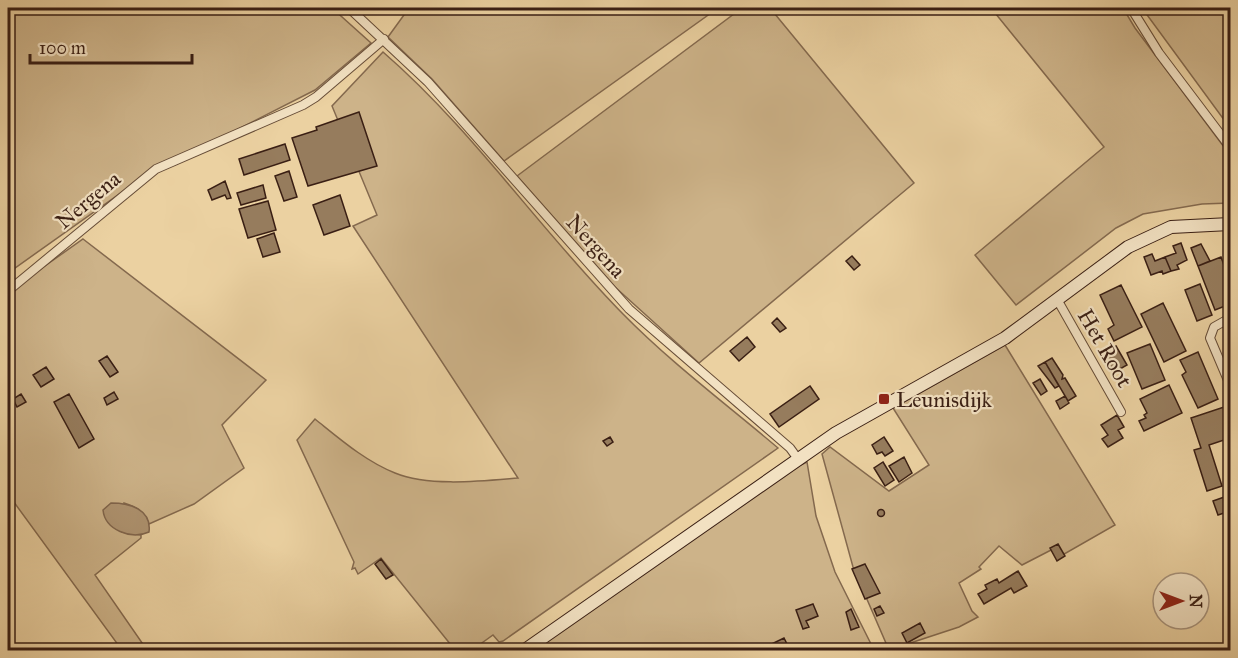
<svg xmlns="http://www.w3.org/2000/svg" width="1238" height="658" font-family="'IM FELL Great Primer',serif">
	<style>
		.green { fill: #cdb389; stroke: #84694e; stroke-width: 1.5 }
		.water { fill: #af9471; stroke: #80654c; stroke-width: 1.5 }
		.building { fill: #967c5d; stroke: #3a1f14; stroke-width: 1.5 }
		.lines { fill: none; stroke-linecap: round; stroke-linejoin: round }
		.street-casing { stroke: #664c37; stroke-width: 10 }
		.secondary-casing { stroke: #3a1f14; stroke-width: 14 }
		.street { stroke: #f2e1c2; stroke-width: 8 }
		.secondary { stroke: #f2e1c2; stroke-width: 12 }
		.poi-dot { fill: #8f2418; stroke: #f2e1c2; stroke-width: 2 }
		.labels { text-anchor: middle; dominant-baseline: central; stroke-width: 4.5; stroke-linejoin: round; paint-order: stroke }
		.street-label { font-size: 22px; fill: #3a1f14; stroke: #f2e1c2 }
		.poi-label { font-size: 22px; fill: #3a1f14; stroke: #f2e1c2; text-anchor: start }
	</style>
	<rect width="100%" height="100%" fill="#ebd1a1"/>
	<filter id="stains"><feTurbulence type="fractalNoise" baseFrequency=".00333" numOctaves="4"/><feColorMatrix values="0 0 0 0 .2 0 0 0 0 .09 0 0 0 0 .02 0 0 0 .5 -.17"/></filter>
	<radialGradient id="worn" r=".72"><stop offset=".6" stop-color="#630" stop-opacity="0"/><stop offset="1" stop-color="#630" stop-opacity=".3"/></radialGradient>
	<!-- green -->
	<path class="green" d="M 8,8 L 332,8 L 371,43 L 315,90 L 142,178 L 8,273 Z
		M 409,8 L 718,8 L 504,161 L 432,79 L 388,37 Z
		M 742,8 L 770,8 L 914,183 L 699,363 L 615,287 L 517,176 Z
		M 991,8 L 1123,8 L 1135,28 L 1230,155 L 1230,203 L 1202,204 L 1143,214 L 1116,228 L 1016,305 L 975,255 L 1104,147 Z
		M 1142,8 L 1230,8 L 1230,128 Z
		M 383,52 C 472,129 540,230 623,314 C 670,362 726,404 778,448 L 503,641 L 499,642 L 493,635 L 472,650 L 455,650 L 381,558 L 358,574 L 355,568 L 352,569 L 354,562 L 297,440 L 315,419 C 340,439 365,461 395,473 C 429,487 482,481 518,478 L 353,226 L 377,215 L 332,106 Z
		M 83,239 L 266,380 L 222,425 L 244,468 L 194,504 L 149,524 C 144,511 137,507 124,503 L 122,532 L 141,535 L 141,538 L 95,575 L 147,650 L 114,650 L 119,646 L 8,494 L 8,292 Z
		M 1005,345 L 1115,525 L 1059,557 L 1053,549 L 1022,565 L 999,546 L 979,567 L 981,569 L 959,583 L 972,611 L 978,617 L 959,627 L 889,650 L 853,567 L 822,454 L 830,447 L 889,491 L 929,465 L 893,408 Z
		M 807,462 L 816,516 L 835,572 L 874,650 L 533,650 L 788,471 Z"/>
	<!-- water -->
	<path class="water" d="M 111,503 C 129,503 152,509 149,532 C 131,540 105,530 103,510 Z"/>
	<!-- building -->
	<path class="building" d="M 359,112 L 377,166 L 308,186 L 292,138 L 317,130 L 316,127 Z
		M 285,144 L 290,160 L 244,175 L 239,159 Z
		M 289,171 L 297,197 L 284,201 L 275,176 Z
		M 225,181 L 231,198 L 227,199 L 225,195 L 212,200 L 208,190 Z
		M 263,185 L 266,198 L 241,205 L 237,193 Z
		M 340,195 L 350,226 L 324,235 L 313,205 Z
		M 268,201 L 276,230 L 248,238 L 239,209 Z
		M 274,233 L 280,252 L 263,257 L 257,239 Z
		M 1181,243 L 1187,260 L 1177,265 L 1179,269 L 1171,271 L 1165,257 L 1176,253 L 1173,246 Z
		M 1201,244 L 1210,261 L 1198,266 L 1191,248 Z
		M 1152,254 L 1155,261 L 1165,257 L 1171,271 L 1163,274 L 1162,271 L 1151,275 L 1144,257 Z
		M 852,256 L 860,265 L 854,270 L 846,261 Z
		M 1221,257 L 1230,282 L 1230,304 L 1215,310 L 1198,266 Z
		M 1200,284 L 1212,315 L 1197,321 L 1185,290 Z
		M 1121,285 L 1142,327 L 1114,341 L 1108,329 L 1114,325 L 1100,295 Z
		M 1163,303 L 1186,351 L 1164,362 L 1141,314 Z
		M 777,318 L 786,328 L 780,332 L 772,323 Z
		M 747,337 L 755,347 L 739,361 L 730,351 Z
		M 1150,344 L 1165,380 L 1142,389 L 1127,353 Z
		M 1116,346 L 1127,365 L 1113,373 L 1104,357 L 1109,354 L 1107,351 Z
		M 1198,352 L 1218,399 L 1198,408 L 1182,375 L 1186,372 L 1180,360 Z
		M 107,356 L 118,372 L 110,377 L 99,361 Z
		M 1052,358 L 1063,375 L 1062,379 L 1065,378 L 1076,396 L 1068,401 L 1045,362 Z
		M 1045,362 L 1059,386 L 1055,388 L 1038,366 Z
		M 46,367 L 54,379 L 41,387 L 33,375 Z
		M 1040,379 L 1047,391 L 1041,395 L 1033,383 Z
		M 1169,385 L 1182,413 L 1144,431 L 1139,421 L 1146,418 L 1144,415 L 1147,413 L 1140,399 Z
		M 810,386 L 819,399 L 779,427 L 770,414 Z
		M 114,392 L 118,399 L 107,405 L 104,398 Z
		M 21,394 L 26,402 L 17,407 L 13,399 Z
		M 69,394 L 94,439 L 79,448 L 54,402 Z
		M 1065,396 L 1069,403 L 1060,409 L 1056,401 Z
		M 1230,405 L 1230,438 L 1209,445 L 1222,486 L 1207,491 L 1194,450 L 1201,448 L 1191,418 Z
		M 1117,415 L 1124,427 L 1118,430 L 1123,438 L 1108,447 L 1102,439 L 1108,435 L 1101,425 Z
		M 610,437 L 613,442 L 607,446 L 603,441 Z
		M 884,437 L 893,451 L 885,456 L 882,452 L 877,454 L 872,445 Z
		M 904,457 L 912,473 L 899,482 L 889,466 Z
		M 883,462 L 894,480 L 885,486 L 874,468 Z
		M 1227,496 L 1230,511 L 1218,515 L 1213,501 Z
		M877.5 513a3.5 3.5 0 1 1 7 0a3.5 3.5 0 1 1-7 0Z
		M 1058,544 L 1065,556 L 1057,561 L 1050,548 Z
		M 381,559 L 393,575 L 386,579 L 375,564 Z
		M 865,564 L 880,593 L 865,599 L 852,569 Z
		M 1018,571 L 1027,586 L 1014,593 L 1011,588 L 984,604 L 978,594 L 987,589 L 985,585 L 997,579 L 999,583 Z
		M 813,604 L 818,616 L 806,621 L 809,627 L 803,629 L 796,610 Z
		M 880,606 L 884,613 L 877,616 L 874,609 Z
		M 851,609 L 859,627 L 851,630 L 846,612 Z
		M 920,623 L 925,633 L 907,643 L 902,633 Z
		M 784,638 L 787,644 L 775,650 L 759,650 Z
		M 841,645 L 843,650 L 828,650 Z"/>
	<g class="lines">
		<defs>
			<path id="street" d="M 349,8 L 428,82 L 629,309 L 790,448 L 798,459
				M 1131,8 L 1159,53 L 1230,147
				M 8,291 L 156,169 L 303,105 L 316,97 L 384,39
				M 1058,301 L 1121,412
				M 1230,318 L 1214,327 L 1210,338 L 1230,385"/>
			<path id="secondary" d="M 525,650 L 836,433 L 1005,338 L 1128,247 L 1171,227 L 1230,224"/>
		</defs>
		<!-- street casing -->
		<use href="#street" class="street-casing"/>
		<!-- secondary casing -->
		<use href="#secondary" class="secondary-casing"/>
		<!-- street -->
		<use href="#street" class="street"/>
		<!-- secondary -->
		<use href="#secondary" class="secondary"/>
	</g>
	<!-- markers -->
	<rect class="poi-dot" x="878" y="393" width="12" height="12" rx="3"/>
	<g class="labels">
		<!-- street labels -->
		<g class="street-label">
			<text transform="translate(88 200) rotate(-40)">Nergena</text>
			<text transform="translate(596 246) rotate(48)">Nergena</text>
			<text transform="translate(1105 348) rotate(60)">Het Root</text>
		</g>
		<!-- poi labels -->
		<g class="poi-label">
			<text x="896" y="399">Leunisdijk</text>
		</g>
	</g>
	<!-- margin -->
	<rect width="1238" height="658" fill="none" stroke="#ebd1a1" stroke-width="30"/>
	<rect x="9" y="9" width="1220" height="640" fill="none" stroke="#3a1f14" stroke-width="3"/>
	<rect x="15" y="15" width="1208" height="628" fill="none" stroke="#3a1f14" stroke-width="1.5"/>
	<!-- north arrow -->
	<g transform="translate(1181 601) rotate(90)"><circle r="28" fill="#f2e1c2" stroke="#a8937c" stroke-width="1.5"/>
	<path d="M0-4.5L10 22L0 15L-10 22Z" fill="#8f2418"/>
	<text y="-9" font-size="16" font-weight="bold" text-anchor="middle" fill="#3a1f14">N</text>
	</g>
	<!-- scale -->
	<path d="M30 54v9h162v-9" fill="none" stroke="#3a1f14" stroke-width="3"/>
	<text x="39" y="54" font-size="18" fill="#3a1f14" stroke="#f2e1c2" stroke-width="4.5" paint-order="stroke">100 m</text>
	<rect width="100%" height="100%" filter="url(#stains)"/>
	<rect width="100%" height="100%" fill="url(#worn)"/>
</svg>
